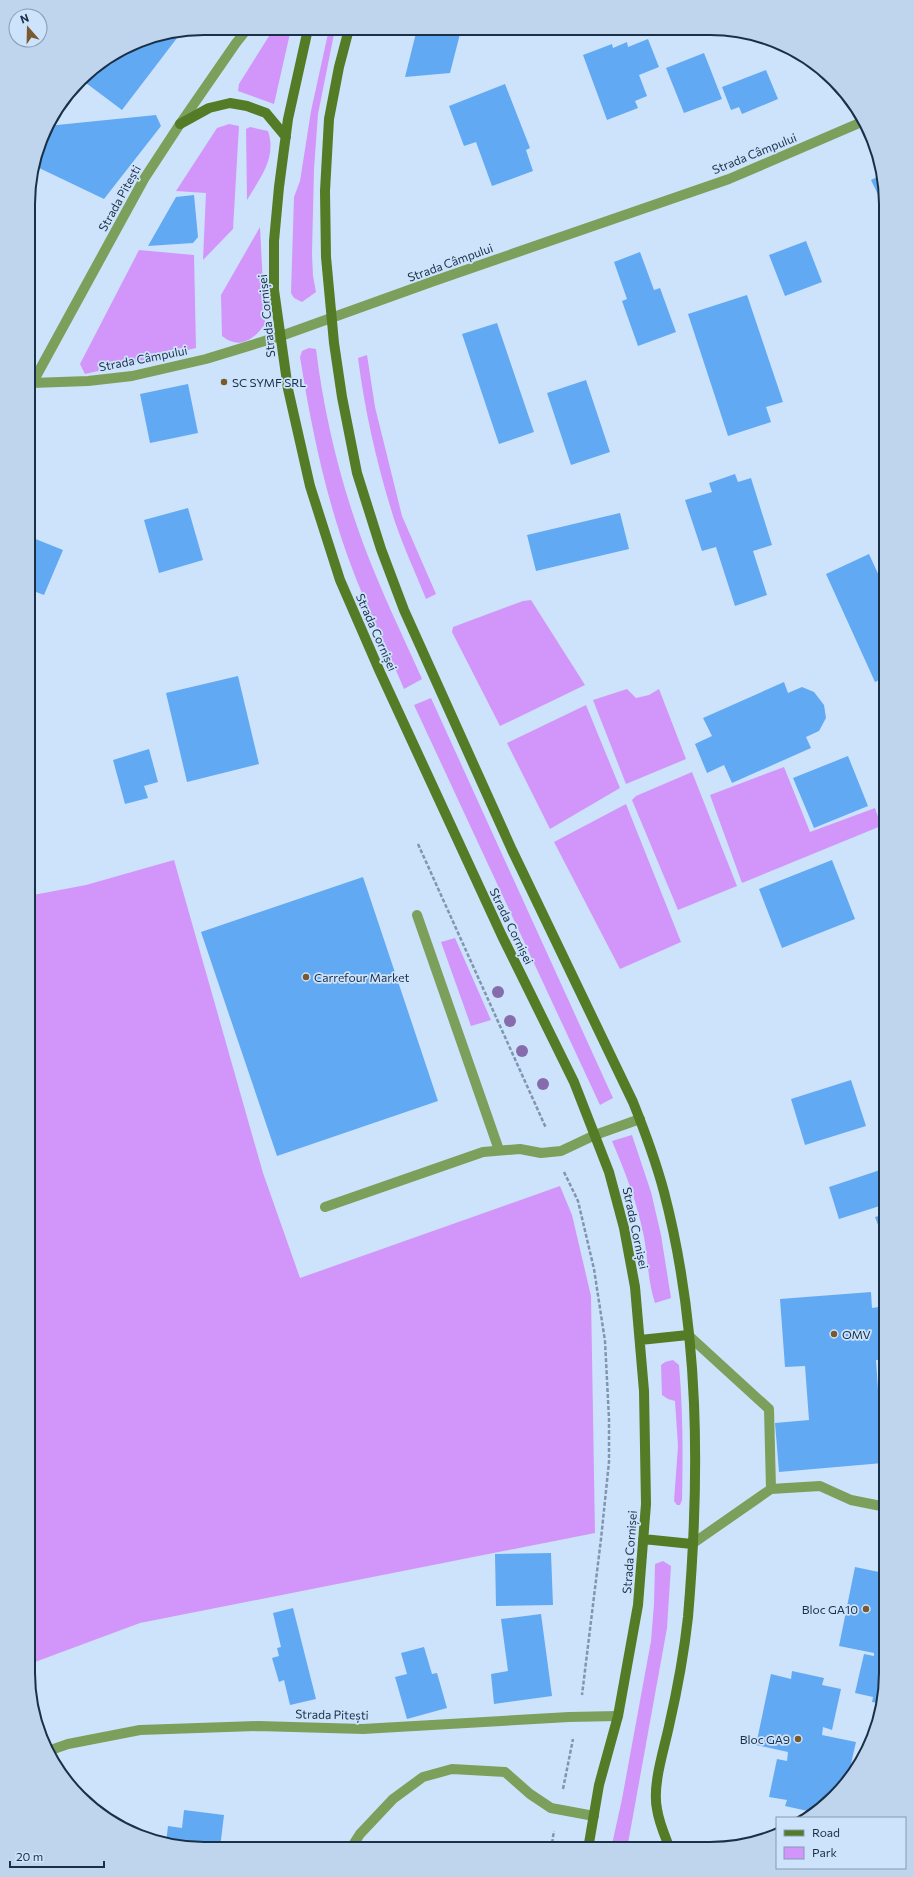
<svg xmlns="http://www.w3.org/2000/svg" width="914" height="1877" font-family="Commissioner,sans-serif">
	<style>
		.green { fill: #d296fa }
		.building { fill: #62a9f4 }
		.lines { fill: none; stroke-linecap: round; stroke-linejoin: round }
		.path { stroke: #8096ae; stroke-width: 2.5; stroke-dasharray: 4 2; stroke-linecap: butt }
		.lane { stroke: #7d9f5c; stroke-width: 10 }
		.street { stroke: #7d9f5c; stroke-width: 10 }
		.secondary { stroke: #547b26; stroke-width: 10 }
		.tree { fill: #876cad }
		.poi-dot { fill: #7a592f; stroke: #cde3fb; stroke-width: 1.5 }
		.labels { text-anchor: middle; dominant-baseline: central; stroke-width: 3.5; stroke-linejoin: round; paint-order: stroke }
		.street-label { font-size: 12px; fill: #193047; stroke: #cde3fb }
		.poi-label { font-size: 12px; fill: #193047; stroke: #cde3fb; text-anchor: start }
		.rim { fill: none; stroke: #193047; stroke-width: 2 }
	</style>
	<rect width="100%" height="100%" fill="#cde3fb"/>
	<!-- green -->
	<path class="green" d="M 274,28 L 291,29 L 274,104 L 238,91 L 239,84 Z
		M 329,29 L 335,29 L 318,114 L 314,169 L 312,254 L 313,276 L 316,292 L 302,302 L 294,298 L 291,293 L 294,197 L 300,181 L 311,111 Z
		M 229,124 L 239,126 L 233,229 L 203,260 L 206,193 L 176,191 L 217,128 Z
		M 250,127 L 268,131 C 277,158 260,178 247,200 L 246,129 Z
		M 260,227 L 265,324 C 254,340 239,350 222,336 L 221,295 Z
		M 139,250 L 194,255 L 196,348 L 85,374 L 80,364 Z
		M 309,348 L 316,349 C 324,414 340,481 363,543 C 380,589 402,634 422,679 L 404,689 C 386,646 365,604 349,560 C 325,494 311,426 300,357 L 302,351 Z
		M 367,355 L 375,407 L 402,516 L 436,594 L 426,599 C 416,574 404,548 395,522 C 378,469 365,413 358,358 Z
		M 531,600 L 585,685 L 500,726 L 452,632 L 453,627 L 523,601 Z
		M 627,689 L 636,698 L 649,695 L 659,689 L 686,759 L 626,784 L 593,700 Z
		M 431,698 L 613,1098 L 600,1105 L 414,705 Z
		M 586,705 L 620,788 L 550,829 L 507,743 Z
		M 784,767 L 810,832 L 875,808 L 881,826 L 742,883 L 710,795 Z
		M 692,772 L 737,886 L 678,910 L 632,800 L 636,796 Z
		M 626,804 L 681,942 L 620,969 L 554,842 Z
		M 174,860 L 263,1173 L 300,1278 L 560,1186 L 572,1215 L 591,1296 L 595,1533 L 140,1623 L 35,1662 L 28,1606 L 28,896 L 86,885 Z
		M 455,938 L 491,1020 L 471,1026 L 441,942 Z
		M 632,1135 L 651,1192 L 661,1235 L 671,1298 L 655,1303 C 648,1282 648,1260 644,1237 C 637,1202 626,1174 612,1141 Z
		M 673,1360 L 679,1365 C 683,1410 683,1455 682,1500 L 680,1505 L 677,1505 L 674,1501 L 678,1446 L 675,1401 L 668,1399 L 662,1395 L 661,1365 L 665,1362 Z
		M 663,1561 L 671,1566 L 667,1628 L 627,1849 L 611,1849 L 622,1799 L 651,1641 L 654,1604 L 655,1564 Z"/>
	<!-- building -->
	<path class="building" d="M 417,29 L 461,30 L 450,73 L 405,77 Z
		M 172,34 L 177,38 L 122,110 L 82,80 L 88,72 L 137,41 Z
		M 648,39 L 659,67 L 639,75 L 647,96 L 635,101 L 638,108 L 607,120 L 583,55 L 612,44 L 613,48 L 627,42 L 628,47 Z
		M 704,53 L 722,99 L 684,113 L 666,68 Z
		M 807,59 L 818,67 L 820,67 L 811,70 Z
		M 766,70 L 778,99 L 742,114 L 739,107 L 731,110 L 722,87 Z
		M 505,84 L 530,148 L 526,150 L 533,171 L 492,186 L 476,142 L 464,146 L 449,106 Z
		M 156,115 L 161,126 L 104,199 L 35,166 L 47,126 Z
		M 881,175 L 886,204 L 886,211 L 871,180 Z
		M 194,195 L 198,237 L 193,243 L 148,246 L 176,197 Z
		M 806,241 L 822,282 L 785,296 L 769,255 Z
		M 640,252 L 654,290 L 660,288 L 676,332 L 638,346 L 622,301 L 627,299 L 614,262 Z
		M 747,295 L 783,402 L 766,407 L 771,422 L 728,436 L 688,314 Z
		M 497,323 L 534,432 L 499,444 L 462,334 Z
		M 586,380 L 610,452 L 571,465 L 547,393 Z
		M 188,384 L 198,433 L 150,443 L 140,394 Z
		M 735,474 L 738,482 L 751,478 L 772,545 L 753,551 L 767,595 L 735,606 L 716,547 L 702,551 L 685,500 L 712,492 L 709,483 Z
		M 188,508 L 203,560 L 159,573 L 144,520 Z
		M 620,513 L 629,549 L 536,571 L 527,535 Z
		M 28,536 L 63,550 L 44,595 L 28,589 Z
		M 869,554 L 886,591 L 886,677 L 875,682 L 826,574 Z
		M 238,676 L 259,764 L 187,782 L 166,693 Z
		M 784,682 L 788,693 L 802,687 L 814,692 L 824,705 L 826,718 L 819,731 L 806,737 L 811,748 L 732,783 L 724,765 L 707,773 L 695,744 L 712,736 L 703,718 Z
		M 149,749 L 158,782 L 144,786 L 148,798 L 125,804 L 113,760 Z
		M 848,756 L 868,806 L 814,828 L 793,778 Z
		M 832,860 L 855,919 L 782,948 L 759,889 Z
		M 363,877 L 438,1101 L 277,1156 L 201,932 Z
		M 851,1080 L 866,1126 L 805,1145 L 791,1099 Z
		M 886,1168 L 886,1204 L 839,1219 L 829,1187 Z
		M 886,1214 L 886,1246 L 875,1217 Z
		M 871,1292 L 872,1308 L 886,1306 L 886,1360 L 876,1360 L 883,1463 L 779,1472 L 775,1423 L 809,1420 L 805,1366 L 785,1367 L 780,1299 Z
		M 551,1553 L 553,1605 L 496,1606 L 495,1554 Z
		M 880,1566 L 886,1567 L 886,1684 L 882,1704 L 872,1702 L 873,1697 L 855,1693 L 864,1654 L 874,1656 L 874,1653 L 839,1646 L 855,1567 L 879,1572 Z
		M 293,1608 L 316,1699 L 290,1705 L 284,1680 L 279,1682 L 272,1658 L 279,1656 L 277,1648 L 281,1647 L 273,1613 Z
		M 541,1614 L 552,1696 L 494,1704 L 491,1674 L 508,1671 L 501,1619 Z
		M 424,1647 L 432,1674 L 437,1673 L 447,1708 L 407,1719 L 395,1677 L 407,1674 L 401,1653 Z
		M 792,1671 L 824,1678 L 822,1685 L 841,1689 L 832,1730 L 823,1727 L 822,1735 L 856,1742 L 848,1777 L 844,1776 L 841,1789 L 817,1813 L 785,1806 L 787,1800 L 769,1797 L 777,1759 L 787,1761 L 788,1752 L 756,1745 L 771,1674 L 791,1679 Z
		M 184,1810 L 224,1815 L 220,1848 L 181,1847 L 166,1843 L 168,1826 L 182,1828 Z"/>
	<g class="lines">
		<!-- path -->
		<path class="path" d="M 418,844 L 546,1128
			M 564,1172 L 578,1201 L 594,1269 L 605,1341 L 609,1419 L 609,1462 L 601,1539 L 582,1695
			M 563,1789 L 573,1739
			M 551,1849 L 554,1831"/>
		<!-- lane -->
		<path class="lane" d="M 417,915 L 499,1150
			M 325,1207 L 483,1152 L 520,1149 L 541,1153 L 561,1151 L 595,1135 L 640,1119
			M 688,1335 L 769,1409 L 771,1489 L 692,1544"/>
		<!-- street -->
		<path class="street" d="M 32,383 L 88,381 L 132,376 L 206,359 L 281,336 L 434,281 L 729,179 L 864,121
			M 28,391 L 144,179 L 180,124 L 236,43 L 248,28
			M 771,1489 L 820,1486 L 851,1500 L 886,1507
			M 48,1751 L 68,1744 L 140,1730 L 258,1726 L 363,1729 L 569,1717 L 618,1716
			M 351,1848 L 360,1834 L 393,1799 L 423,1777 L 452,1769 L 505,1772 L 530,1794 L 551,1808 L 594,1816"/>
		<!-- secondary -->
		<path class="secondary" d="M 308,29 L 288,119 L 279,187 L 274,241 L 274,290 L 288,389 L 310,486 L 340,580 L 380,672 L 502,936 L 574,1082 L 609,1172 L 624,1228 L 635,1287 L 644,1391 L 646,1504 L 638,1605 L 618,1716 L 599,1785 L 588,1849
			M 349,29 L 339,67 L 329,119 L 325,191 L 326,257 L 334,343 L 342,397 L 357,473 L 381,549 L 404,610 L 512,850 L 633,1102 C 645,1132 656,1162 664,1192 C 700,1330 700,1476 688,1617 C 684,1654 677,1691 669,1726 C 664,1750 652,1785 657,1809 C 659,1823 665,1836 670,1849
			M 180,124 L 209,108 L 230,103 L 247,106 L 266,113 L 286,137
			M 640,1340 L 688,1335
			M 643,1539 L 692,1544"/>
	</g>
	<!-- trees -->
	<g class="tree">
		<circle cx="498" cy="992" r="6"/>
		<circle cx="510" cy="1021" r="6"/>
		<circle cx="522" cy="1051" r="6"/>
		<circle cx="543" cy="1084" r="6"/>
	</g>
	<!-- markers -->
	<g class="poi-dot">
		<circle cx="224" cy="382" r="4"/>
		<circle cx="306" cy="977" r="4"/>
		<circle cx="834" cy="1334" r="4"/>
		<circle cx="866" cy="1609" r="4"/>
		<circle cx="798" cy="1739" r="4"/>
	</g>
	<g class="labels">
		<!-- street labels -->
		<g class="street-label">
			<text transform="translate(754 153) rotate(-22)">Strada Câmpului</text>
			<text transform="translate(119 198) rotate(-61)">Strada Pitești</text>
			<text transform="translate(450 262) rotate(-20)">Strada Câmpului</text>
			<text transform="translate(266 316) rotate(-96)">Strada Cornișei</text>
			<text transform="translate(143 358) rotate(-11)">Strada Câmpului</text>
			<text transform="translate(377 632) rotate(66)">Strada Cornișei</text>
			<text transform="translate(512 926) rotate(64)">Strada Cornișei</text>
			<text transform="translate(636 1228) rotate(78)">Strada Cornișei</text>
			<text transform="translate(629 1552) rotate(-86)">Strada Cornișei</text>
			<text transform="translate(332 1714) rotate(1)">Strada Pitești</text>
		</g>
		<!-- poi labels -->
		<g class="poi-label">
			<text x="232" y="382">SC SYMF SRL</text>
			<text x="314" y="977">Carrefour Market</text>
			<text x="842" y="1334">OMV</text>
			<text x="858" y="1609" text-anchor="end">Bloc GA10</text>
			<text x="790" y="1739" text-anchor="end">Bloc GA9</text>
		</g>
	</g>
	<!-- crop -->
	<path d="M0 0H914V1877H0ZM204 35H710A169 169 0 0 1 879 204V1673A169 169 0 0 1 710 1842H204A169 169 0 0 1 35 1673V204A169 169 0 0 1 204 35Z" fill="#bfd5ed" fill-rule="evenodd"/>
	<path class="rim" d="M204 35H710A169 169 0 0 1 879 204V1673A169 169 0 0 1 710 1842H204A169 169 0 0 1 35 1673V204A169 169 0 0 1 204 35Z"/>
	<!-- legend -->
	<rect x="776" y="1817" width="130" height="52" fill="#cde3fb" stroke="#859bb3"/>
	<rect x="784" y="1830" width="20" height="6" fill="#547b26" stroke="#859bb3"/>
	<text x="812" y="1837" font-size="12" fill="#193047">Road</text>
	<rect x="784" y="1847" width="20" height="12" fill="#d296fa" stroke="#859bb3"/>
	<text x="812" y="1857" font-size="12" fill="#193047">Park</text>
	<!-- north arrow -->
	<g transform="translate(28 28) rotate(340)"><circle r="19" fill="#cde3fb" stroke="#859bb3"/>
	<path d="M0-3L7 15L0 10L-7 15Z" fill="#7a592f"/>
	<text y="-6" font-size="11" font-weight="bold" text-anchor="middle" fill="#193047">N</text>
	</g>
	<!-- scale -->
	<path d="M10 1861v6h94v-6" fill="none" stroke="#193047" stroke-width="2"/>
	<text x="16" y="1861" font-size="12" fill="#193047" stroke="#cde3fb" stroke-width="3" paint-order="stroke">20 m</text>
</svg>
